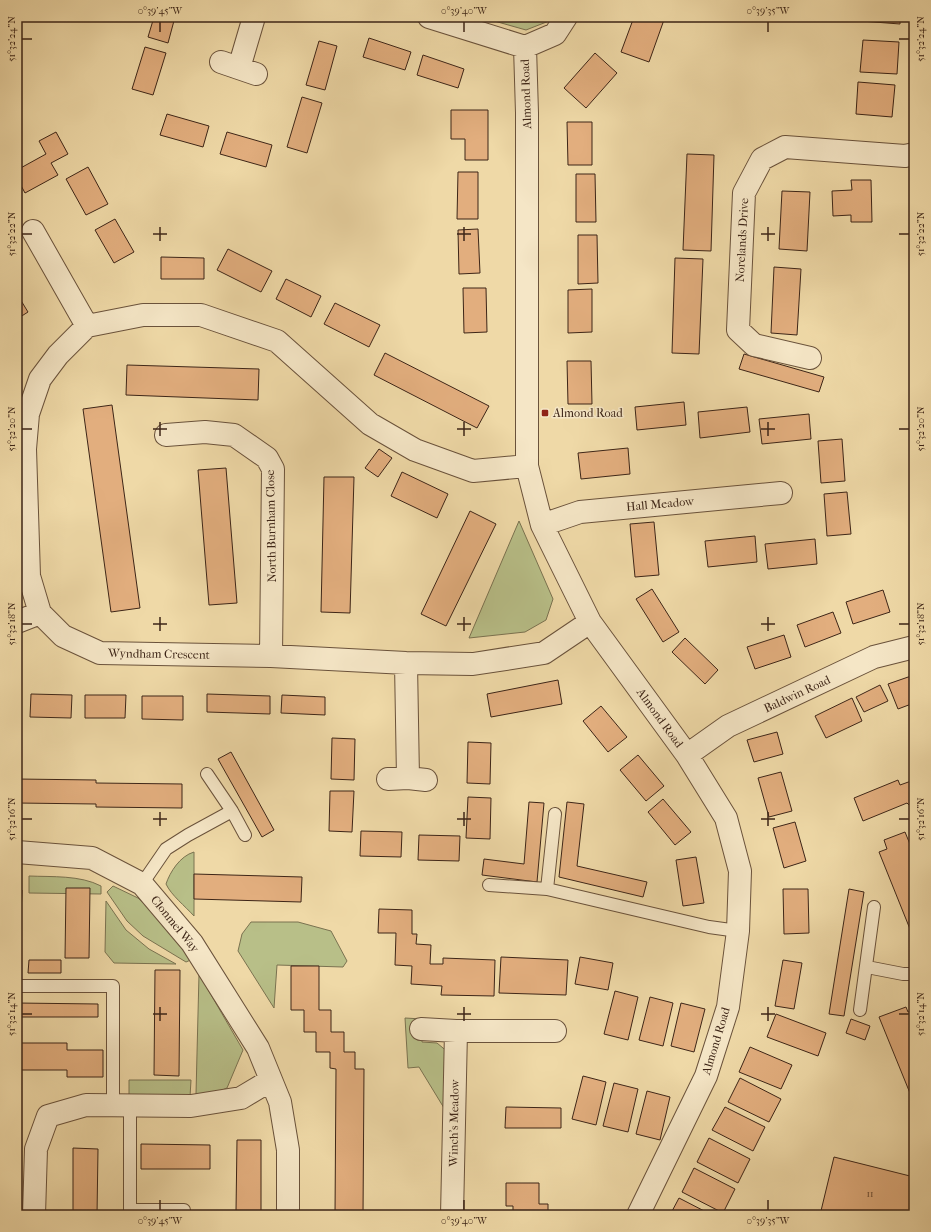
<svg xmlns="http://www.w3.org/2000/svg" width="931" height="1232" font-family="'IM FELL French Canon',serif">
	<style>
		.green { fill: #b8bf88; stroke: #7a7250 }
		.building { fill: #e2ae7e; stroke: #3d2517 }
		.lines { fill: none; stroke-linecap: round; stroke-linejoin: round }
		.lane-casing { stroke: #6a523b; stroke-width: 14 }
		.street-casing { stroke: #6a523b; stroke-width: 24 }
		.lane { stroke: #f5e6c6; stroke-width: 12 }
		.street { stroke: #f5e6c6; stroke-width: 22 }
		.ticks { fill: none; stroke: #3d2517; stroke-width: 1.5 }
		.poi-dot { fill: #8f2418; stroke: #f5e6c6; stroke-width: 1.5 }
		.labels { text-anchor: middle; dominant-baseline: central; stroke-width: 3; stroke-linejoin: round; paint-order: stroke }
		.number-label { font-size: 10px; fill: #664731 }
		.street-label { font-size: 12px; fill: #3d2517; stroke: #f5e6c6 }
		.poi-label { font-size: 12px; fill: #3d2517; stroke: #f5e6c6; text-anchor: start }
		.neatline { fill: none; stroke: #3d2517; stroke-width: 1.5 }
		.ticks-label { font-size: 10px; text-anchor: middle; fill: #3d2517 }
	</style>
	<rect width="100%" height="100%" fill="#efd9a7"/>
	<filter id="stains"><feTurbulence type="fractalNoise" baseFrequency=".005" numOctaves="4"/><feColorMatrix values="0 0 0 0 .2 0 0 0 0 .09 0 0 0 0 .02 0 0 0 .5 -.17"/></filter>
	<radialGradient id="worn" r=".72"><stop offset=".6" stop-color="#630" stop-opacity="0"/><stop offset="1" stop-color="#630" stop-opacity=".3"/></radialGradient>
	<!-- green -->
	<path class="green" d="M 480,17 L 550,17 L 549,21 L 526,30 Z
		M 519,521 L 553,599 L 546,620 L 525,632 L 469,638 Z
		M 194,852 L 194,916 C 185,906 171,895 166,884 C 170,872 180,856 194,852 Z
		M 29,876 C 52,877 80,875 101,886 L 101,894 L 29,893 Z
		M 113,886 L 138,898 L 169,926 L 193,959 L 186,962 L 143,936 L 127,921 L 107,892 Z
		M 106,901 L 126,930 L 149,949 L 176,964 L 114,963 L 105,952 Z
		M 251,922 L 298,922 L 331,931 L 347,961 L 343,967 L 277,965 L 274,1008 L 238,951 L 242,934 Z
		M 199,974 L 243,1050 L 227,1088 L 210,1095 L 196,1094 Z
		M 405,1018 L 422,1019 L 422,1042 L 437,1043 L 449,1053 L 444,1108 L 419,1067 L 408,1068 Z
		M 129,1080 L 191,1080 L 190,1097 L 129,1099 Z"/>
	<!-- building -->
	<path class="building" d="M 154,17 L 175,17 L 168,43 L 148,37 Z
		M 634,17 L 665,17 L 649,62 L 621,52 Z
		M 861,17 L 900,17 L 900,24 L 861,21 Z
		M 369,38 L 411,52 L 405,70 L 363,57 Z
		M 863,40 L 899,42 L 897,74 L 860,72 Z
		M 319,41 L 337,46 L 325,90 L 306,85 Z
		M 145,47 L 166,53 L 153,95 L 132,89 Z
		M 595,53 L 617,73 L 586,108 L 564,88 Z
		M 423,55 L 464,69 L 458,88 L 417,75 Z
		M 858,82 L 895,85 L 892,117 L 856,114 Z
		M 302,97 L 322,103 L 307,153 L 287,147 Z
		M 451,110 L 488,110 L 488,160 L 465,160 L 465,139 L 451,139 Z
		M 167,114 L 209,126 L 203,147 L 160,135 Z
		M 567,122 L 592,122 L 592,165 L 568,165 Z
		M 56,132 L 68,154 L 51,163 L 58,175 L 25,193 L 17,178 L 17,170 L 46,154 L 39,141 Z
		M 227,132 L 272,145 L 266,167 L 220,154 Z
		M 687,154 L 714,155 L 711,251 L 683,250 Z
		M 88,167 L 108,204 L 86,215 L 66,179 Z
		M 458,172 L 478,172 L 478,219 L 457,219 Z
		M 576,174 L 595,174 L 596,222 L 576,222 Z
		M 851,180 L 871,180 L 872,222 L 851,222 L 851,215 L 833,216 L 832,191 L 852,190 Z
		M 782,191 L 810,192 L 807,251 L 779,249 Z
		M 115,219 L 134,252 L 114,263 L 95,230 Z
		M 478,229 L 480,273 L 459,274 L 458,230 Z
		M 578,235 L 597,235 L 598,283 L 578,284 Z
		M 228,249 L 272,271 L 261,292 L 217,270 Z
		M 161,257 L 204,258 L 204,279 L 161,279 Z
		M 675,258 L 703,259 L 699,354 L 672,353 Z
		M 913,264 L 914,264 L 914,304 L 911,304 Z
		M 774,267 L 801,269 L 797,335 L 771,333 Z
		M 286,279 L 321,296 L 311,317 L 276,299 Z
		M 463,288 L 486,288 L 487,332 L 464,333 Z
		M 592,289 L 592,332 L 568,333 L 568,290 Z
		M 17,294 L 28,312 L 17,319 Z
		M 335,303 L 380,325 L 369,347 L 324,324 Z
		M 385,353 L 489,406 L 477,428 L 374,375 Z
		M 744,354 L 824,377 L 819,392 L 739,369 Z
		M 567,361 L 591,361 L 592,404 L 568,404 Z
		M 127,365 L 259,369 L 258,400 L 126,395 Z
		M 684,402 L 686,425 L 637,430 L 635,407 Z
		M 112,405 L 140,608 L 111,612 L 83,409 Z
		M 747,407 L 750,432 L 700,438 L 698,412 Z
		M 809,414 L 811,439 L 762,444 L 759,419 Z
		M 842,439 L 845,481 L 821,483 L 818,441 Z
		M 628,448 L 630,474 L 581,479 L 578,453 Z
		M 379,449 L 392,458 L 378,477 L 365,468 Z
		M 226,468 L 237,603 L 209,605 L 198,470 Z
		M 402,472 L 448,494 L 437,518 L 391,496 Z
		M 324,477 L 354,477 L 350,613 L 321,612 Z
		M 847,492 L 851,534 L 827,536 L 824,494 Z
		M 470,511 L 496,524 L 446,626 L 421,614 Z
		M 654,522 L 659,575 L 635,577 L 630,524 Z
		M 755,536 L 757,562 L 708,567 L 705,541 Z
		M 815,539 L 817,564 L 768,569 L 765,544 Z
		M 652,589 L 679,632 L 663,642 L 636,599 Z
		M 883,590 L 890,612 L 853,624 L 846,602 Z
		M 833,612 L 841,633 L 805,647 L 797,625 Z
		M 784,635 L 791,657 L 755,669 L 747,647 Z
		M 685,638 L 718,670 L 705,684 L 672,652 Z
		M 914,675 L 914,703 L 898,709 L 888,684 Z
		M 558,680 L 562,704 L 491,717 L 487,694 Z
		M 880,685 L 888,701 L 864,712 L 856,697 Z
		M 31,694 L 72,695 L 71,718 L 30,717 Z
		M 207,694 L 270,696 L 270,714 L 207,712 Z
		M 85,695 L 126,695 L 125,718 L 85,718 Z
		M 282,695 L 325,697 L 325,715 L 281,713 Z
		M 142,696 L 183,696 L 183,720 L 142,719 Z
		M 852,698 L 862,721 L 826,738 L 815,716 Z
		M 601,706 L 627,737 L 608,752 L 583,721 Z
		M 777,732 L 783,754 L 754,762 L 747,740 Z
		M 332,738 L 355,739 L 354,780 L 331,779 Z
		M 468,742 L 491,743 L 490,784 L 467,783 Z
		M 231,752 L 274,830 L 262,837 L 218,759 Z
		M 638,755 L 664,786 L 646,801 L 620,770 Z
		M 781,772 L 792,811 L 769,817 L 758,778 Z
		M 17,779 L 96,780 L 96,783 L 182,784 L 182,808 L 96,807 L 96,804 L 17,803 Z
		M 898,780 L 900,785 L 914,780 L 914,803 L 909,805 L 907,803 L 863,821 L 854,798 Z
		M 330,791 L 354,791 L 352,832 L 329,831 Z
		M 468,797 L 491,798 L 490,839 L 466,838 Z
		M 663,799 L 691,832 L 675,845 L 648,812 Z
		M 529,802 L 544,803 L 537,882 L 482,875 L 484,859 L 524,864 Z
		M 567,802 L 584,804 L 577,866 L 647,882 L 643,897 L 559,877 Z
		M 795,822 L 806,861 L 784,868 L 773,828 Z
		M 361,831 L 402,832 L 401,857 L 360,856 Z
		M 905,832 L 914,854 L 914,939 L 879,852 L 887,849 L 884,840 Z
		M 419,835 L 460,836 L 459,861 L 418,860 Z
		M 696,857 L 704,903 L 683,906 L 676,860 Z
		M 194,874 L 302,877 L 301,902 L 194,899 Z
		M 66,888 L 90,888 L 89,958 L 65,958 Z
		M 783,889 L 808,889 L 809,933 L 784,934 Z
		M 849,889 L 864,892 L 844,1016 L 829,1014 Z
		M 17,890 L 22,890 L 21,915 L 17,915 Z
		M 379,909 L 412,910 L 412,934 L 417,934 L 416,944 L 431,945 L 430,964 L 443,964 L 443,958 L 495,960 L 494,996 L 441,995 L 442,986 L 411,984 L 412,966 L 395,965 L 396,933 L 378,933 Z
		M 501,957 L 568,960 L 566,995 L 499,993 Z
		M 580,957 L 613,963 L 608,990 L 575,984 Z
		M 29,960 L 61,960 L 61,973 L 28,973 Z
		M 783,960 L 802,963 L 794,1009 L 775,1006 Z
		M 291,966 L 319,966 L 319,1010 L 331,1010 L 331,1032 L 344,1032 L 344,1052 L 355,1052 L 355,1069 L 364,1069 L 363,1215 L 335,1215 L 336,1069 L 330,1068 L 330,1052 L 316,1052 L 316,1032 L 304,1032 L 304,1010 L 291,1010 Z
		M 155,970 L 180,970 L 179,1076 L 154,1075 Z
		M 615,991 L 638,997 L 628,1040 L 604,1034 Z
		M 650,997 L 673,1003 L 663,1046 L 639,1040 Z
		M 17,1003 L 98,1004 L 98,1017 L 17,1017 Z
		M 681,1003 L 705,1009 L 694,1052 L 671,1046 Z
		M 906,1007 L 908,1012 L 914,1009 L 914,1103 L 879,1017 Z
		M 776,1014 L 826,1033 L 818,1056 L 767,1037 Z
		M 851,1019 L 870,1026 L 865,1040 L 846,1033 Z
		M 17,1043 L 67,1043 L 67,1050 L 103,1050 L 103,1077 L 67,1077 L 67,1070 L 17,1070 Z
		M 750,1047 L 792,1065 L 781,1089 L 739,1072 Z
		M 583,1076 L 606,1082 L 596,1125 L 572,1119 Z
		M 740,1078 L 781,1099 L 769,1122 L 728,1102 Z
		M 614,1083 L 638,1089 L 628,1132 L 603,1126 Z
		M 647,1091 L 670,1097 L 660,1140 L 636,1134 Z
		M 506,1107 L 561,1108 L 561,1128 L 505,1128 Z
		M 725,1107 L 765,1127 L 753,1151 L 712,1130 Z
		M 709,1138 L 750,1159 L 738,1183 L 697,1162 Z
		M 237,1140 L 261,1140 L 261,1211 L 255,1211 L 255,1215 L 231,1215 L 231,1211 L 236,1211 Z
		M 141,1144 L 210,1145 L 210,1169 L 141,1169 Z
		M 73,1148 L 98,1149 L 97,1215 L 73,1215 Z
		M 834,1157 L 914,1177 L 914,1215 L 886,1215 L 869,1211 L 868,1215 L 820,1215 Z
		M 694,1168 L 735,1189 L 723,1213 L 682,1192 Z
		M 506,1183 L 539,1183 L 539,1204 L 548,1204 L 548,1215 L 513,1215 L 513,1206 L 506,1206 Z
		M 679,1198 L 712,1215 L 670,1215 Z"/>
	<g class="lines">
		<defs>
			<path id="lane" d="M 207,774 L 232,811 L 245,835
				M 142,884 L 166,849 L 188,835 L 232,811
				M 489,885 L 547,889 L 709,927 L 738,931
				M 547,889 L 555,814
				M 867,967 L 903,974 L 914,974
				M 17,986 L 113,986 L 113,1106
				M 860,1010 L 874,907
				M 130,1106 L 130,1210 L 184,1210"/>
			<path id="street" d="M 429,17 L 525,47 L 555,34 L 566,17
				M 525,47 L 527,113 L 527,466 L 542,525 L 590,622 L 687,755 L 726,818 L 740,871 L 738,931 L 728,1007 L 706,1076 L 638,1215
				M 221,62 L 256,74
				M 239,68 L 254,17
				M 33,231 L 87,326
				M 810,358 L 754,345 L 738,330 L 744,193 L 762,159 L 785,147 L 905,156 L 914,154
				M 166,435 L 205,432 L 234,435 L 267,458 L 273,469 L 271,656
				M 527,466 L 473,471 L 415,450 L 370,424 L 277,341 L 201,315 L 143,315 L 87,326 L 58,355 L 40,379 L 28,414 L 25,449 L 29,576 L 40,613 L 63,636 L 100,653 L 271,656 L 406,663 L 473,664 L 544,653 L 590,622
				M 542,525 L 580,512 L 781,493
				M 17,622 L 40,613
				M 406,663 L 408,778
				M 687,755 L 728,726 L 874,657 L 914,647
				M 388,779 L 408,778 L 426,780
				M 17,852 L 92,858 L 142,884 L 192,943 L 258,1048 L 280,1102 L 288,1150 L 288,1215
				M 421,1029 L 456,1031 L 555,1031
				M 34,1215 L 36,1149 L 48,1116 L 86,1105 L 191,1106 L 241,1098 L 271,1080
				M 452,1215 L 456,1031"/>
		</defs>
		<!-- lane casing -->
		<use href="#lane" class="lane-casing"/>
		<!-- street casing -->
		<use href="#street" class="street-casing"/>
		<!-- lane -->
		<use href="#lane" class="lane"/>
		<!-- street -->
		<use href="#street" class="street"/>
	</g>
	<!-- ticks -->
	<path class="ticks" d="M 160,22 L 160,32M 464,22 L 464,32M 768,22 L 768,32M 22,39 L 32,39M 899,39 L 909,39M 160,227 L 160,241M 464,227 L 464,241M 768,227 L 768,241M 22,234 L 32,234M 153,234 L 167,234M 457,234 L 471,234M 761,234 L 775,234M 899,234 L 909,234M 160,422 L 160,436M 464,422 L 464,436M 768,422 L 768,436M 22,429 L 32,429M 153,429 L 167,429M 457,429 L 471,429M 761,429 L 775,429M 899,429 L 909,429M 160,617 L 160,631M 464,617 L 464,631M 768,617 L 768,631M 22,624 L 32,624M 153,624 L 167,624M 457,624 L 471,624M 761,624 L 775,624M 899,624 L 909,624M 160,812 L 160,826M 464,812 L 464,826M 768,812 L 768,826M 22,819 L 32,819M 153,819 L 167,819M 457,819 L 471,819M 761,819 L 775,819M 899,819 L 909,819M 160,1007 L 160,1021M 464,1007 L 464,1021M 768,1007 L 768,1021M 22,1014 L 32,1014M 153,1014 L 167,1014M 457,1014 L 471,1014M 761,1014 L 775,1014M 899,1014 L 909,1014M 160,1200 L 160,1210M 464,1200 L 464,1210M 768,1200 L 768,1210"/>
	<!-- markers -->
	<rect class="poi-dot" x="541" y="409" width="8" height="8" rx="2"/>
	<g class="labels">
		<!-- number labels -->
		<g class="number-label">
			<text x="870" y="1194">11</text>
		</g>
		<!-- street labels -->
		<g class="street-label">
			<text transform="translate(526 94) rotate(-92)">Almond Road</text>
			<text transform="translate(742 240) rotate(-87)">Norelands Drive</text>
			<text transform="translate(660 504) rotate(-5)">Hall Meadow</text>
			<text transform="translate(271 526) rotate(-91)">North Burnham Close</text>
			<text transform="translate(159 654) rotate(1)">Wyndham Crescent</text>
			<text transform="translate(797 694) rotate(-25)">Baldwin Road</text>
			<text transform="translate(660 718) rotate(54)">Almond Road</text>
			<text transform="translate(175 924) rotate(51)">Clonmel Way</text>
			<text transform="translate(716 1041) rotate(-73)">Almond Road</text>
			<text transform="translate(454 1123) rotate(-89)">Winch's Meadow</text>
		</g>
		<!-- poi labels -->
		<g class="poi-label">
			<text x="553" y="413">Almond Road</text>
		</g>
	</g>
	<!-- margin -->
	<rect width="931" height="1232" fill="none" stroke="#efd9a7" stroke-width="44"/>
	<rect x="22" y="22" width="887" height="1188" class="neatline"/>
	<g class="ticks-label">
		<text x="160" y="14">0°39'45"W</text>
		<text x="464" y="14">0°39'40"W</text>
		<text x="768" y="14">0°39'35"W</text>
		<text transform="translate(11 39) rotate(-90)" y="4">51°32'24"N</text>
		<text transform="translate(920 39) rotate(-90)" y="4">51°32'24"N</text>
		<text transform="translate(11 234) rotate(-90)" y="4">51°32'22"N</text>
		<text transform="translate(920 234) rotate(-90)" y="4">51°32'22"N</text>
		<text transform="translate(11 429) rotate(-90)" y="4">51°32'20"N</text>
		<text transform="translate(920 429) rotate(-90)" y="4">51°32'20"N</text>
		<text transform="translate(11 624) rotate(-90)" y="4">51°32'18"N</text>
		<text transform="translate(920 624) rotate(-90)" y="4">51°32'18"N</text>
		<text transform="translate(11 819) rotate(-90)" y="4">51°32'16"N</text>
		<text transform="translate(920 819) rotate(-90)" y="4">51°32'16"N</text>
		<text transform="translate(11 1014) rotate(-90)" y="4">51°32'14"N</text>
		<text transform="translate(920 1014) rotate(-90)" y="4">51°32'14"N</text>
		<text x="160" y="1224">0°39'45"W</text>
		<text x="464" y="1224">0°39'40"W</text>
		<text x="768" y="1224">0°39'35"W</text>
	</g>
	<rect width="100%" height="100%" filter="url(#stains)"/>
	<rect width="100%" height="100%" fill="url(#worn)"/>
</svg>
